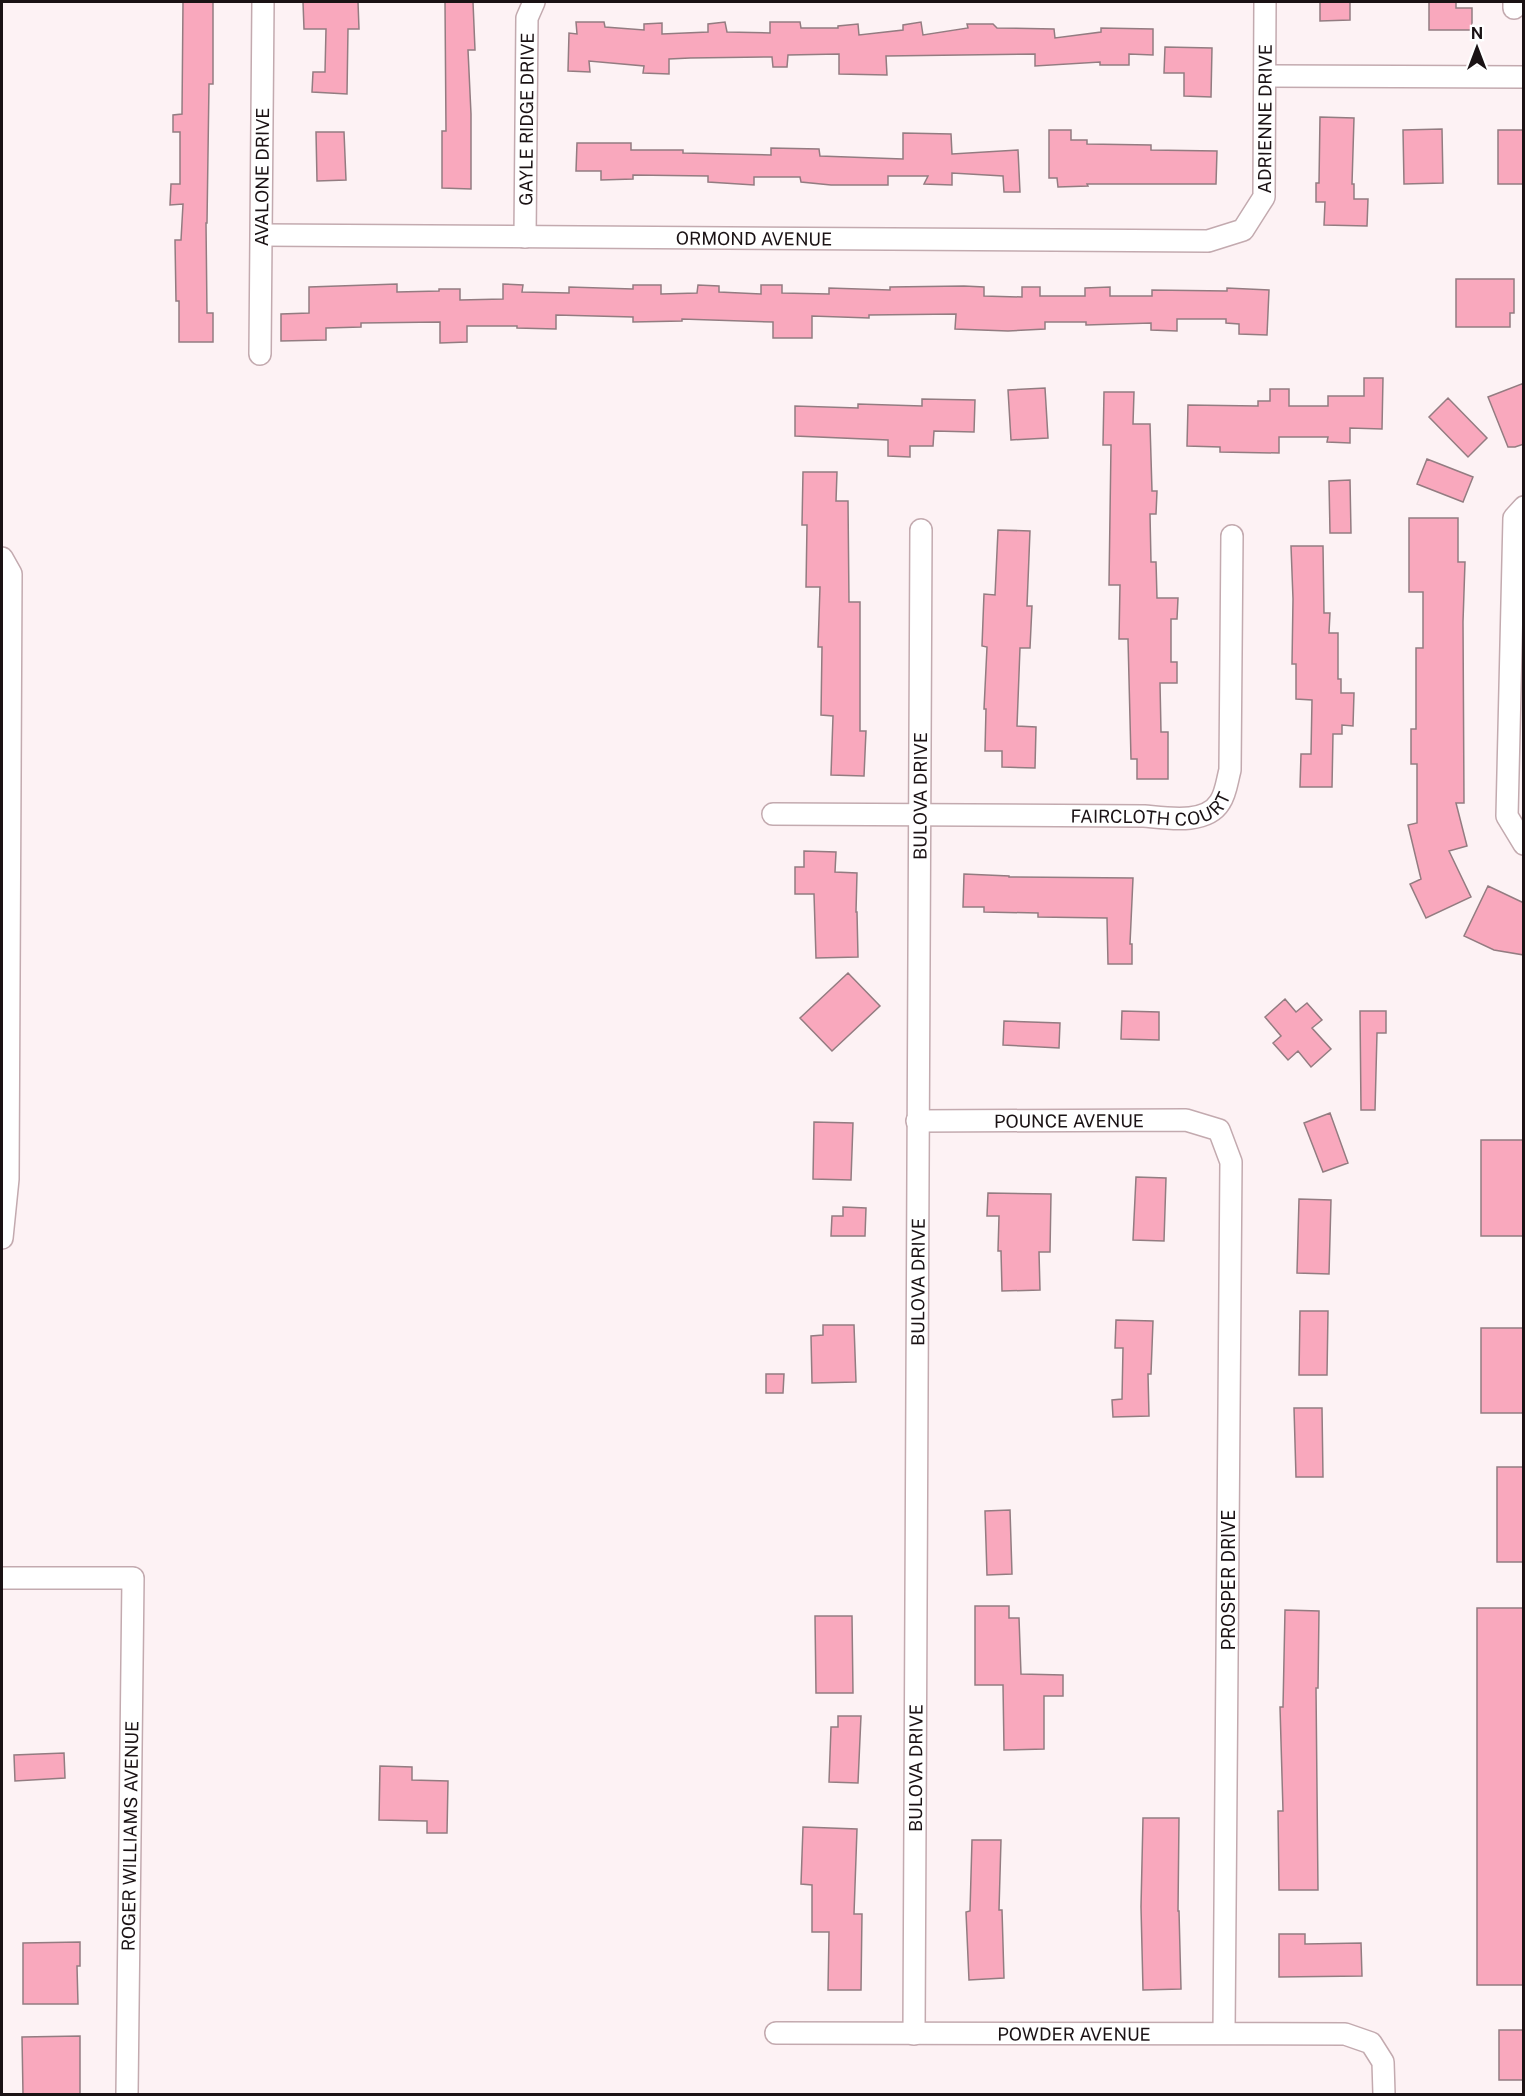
<svg xmlns="http://www.w3.org/2000/svg" width="1525" height="2096" font-family="'Public Sans',sans-serif">
	<style>
		.building { fill: #f9a8bd; stroke: #937c81; stroke-width: 1.5 }
		.lines { fill: none; stroke-linecap: round; stroke-linejoin: round }
		.minor-casing { stroke: #c3aaaf; stroke-width: 24 }
		.minor { stroke: #fff; stroke-width: 21 }
		.labels { text-anchor: middle; dominant-baseline: central; stroke-width: 5; stroke-linejoin: round; paint-order: stroke }
		.street-label { font-size: 18px; fill: #1a1214; stroke: #fff }
	</style>
	<rect width="100%" height="100%" fill="#fdf2f4"/>
	<!-- building -->
	<path class="building" d="M 183,2 L 213,2 L 213,84 L 209,84 L 207,223 L 206,223 L 207,313 L 213,313 L 213,342 L 179,342 L 179,301 L 176,301 L 175,240 L 181,240 L 183,204 L 170,205 L 171,184 L 180,184 L 180,132 L 173,132 L 173,115 L 182,114 Z
		M 303,2 L 358,2 L 359,29 L 348,29 L 347,94 L 312,92 L 313,72 L 325,72 L 326,29 L 304,29 Z
		M 445,2 L 473,2 L 475,50 L 468,50 L 471,114 L 471,189 L 442,188 L 442,131 L 446,131 Z
		M 1320,2 L 1350,2 L 1350,20 L 1320,21 Z
		M 1429,2 L 1456,2 L 1456,8 L 1472,8 L 1472,30 L 1429,30 Z
		M 576,22 L 604,22 L 605,27 L 644,30 L 644,24 L 662,23 L 662,34 L 708,32 L 708,24 L 725,22 L 727,32 L 770,33 L 770,22 L 800,22 L 801,28 L 838,28 L 838,26 L 858,24 L 859,35 L 903,30 L 903,25 L 921,22 L 923,35 L 968,28 L 967,24 L 993,24 L 997,28 L 1054,29 L 1055,38 L 1101,32 L 1101,28 L 1153,29 L 1153,55 L 1129,54 L 1129,65 L 1100,65 L 1100,62 L 1035,66 L 1035,54 L 886,56 L 887,75 L 839,74 L 839,54 L 788,55 L 787,67 L 773,67 L 772,57 L 690,58 L 669,59 L 669,74 L 643,73 L 644,66 L 589,61 L 590,72 L 568,71 L 569,33 L 577,34 Z
		M 1165,47 L 1212,48 L 1211,97 L 1184,96 L 1184,73 L 1164,73 Z
		M 1320,117 L 1354,118 L 1352,184 L 1354,184 L 1354,199 L 1368,199 L 1367,226 L 1324,225 L 1325,202 L 1316,202 L 1316,183 L 1319,183 Z
		M 1442,129 L 1443,183 L 1404,184 L 1403,130 Z
		M 1049,130 L 1071,130 L 1071,140 L 1087,140 L 1087,144 L 1151,145 L 1151,150 L 1217,151 L 1216,184 L 1087,184 L 1088,186 L 1058,187 L 1057,178 L 1049,178 Z
		M 1498,130 L 1524,130 L 1524,184 L 1498,184 Z
		M 316,132 L 344,132 L 346,180 L 317,181 Z
		M 903,133 L 951,134 L 952,154 L 1018,150 L 1020,192 L 1004,192 L 1003,176 L 952,173 L 952,185 L 924,184 L 928,176 L 888,176 L 888,185 L 831,185 L 801,182 L 800,177 L 754,177 L 754,185 L 708,182 L 708,176 L 633,175 L 633,179 L 601,180 L 601,171 L 576,171 L 577,143 L 631,143 L 631,150 L 683,150 L 683,153 L 771,155 L 771,148 L 819,149 L 820,156 L 903,159 Z
		M 1456,279 L 1514,279 L 1514,313 L 1510,313 L 1510,327 L 1456,327 Z
		M 397,284 L 397,292 L 439,291 L 439,289 L 460,289 L 460,300 L 503,299 L 503,284 L 523,285 L 522,292 L 569,293 L 569,287 L 633,289 L 633,285 L 661,285 L 661,294 L 697,293 L 698,285 L 719,286 L 719,292 L 761,294 L 761,285 L 782,285 L 782,293 L 829,294 L 829,288 L 890,290 L 890,287 L 964,286 L 984,287 L 984,296 L 1022,297 L 1022,287 L 1040,287 L 1040,296 L 1085,296 L 1085,288 L 1110,287 L 1110,296 L 1152,296 L 1152,290 L 1227,291 L 1227,288 L 1269,290 L 1267,335 L 1239,334 L 1239,324 L 1226,323 L 1226,319 L 1177,319 L 1177,331 L 1151,330 L 1151,323 L 1086,325 L 1086,322 L 1045,322 L 1045,329 L 1008,331 L 955,329 L 956,314 L 869,315 L 869,318 L 812,316 L 812,338 L 773,338 L 773,322 L 682,319 L 682,321 L 633,322 L 633,317 L 556,315 L 556,329 L 517,328 L 517,326 L 467,326 L 467,342 L 440,343 L 440,322 L 361,323 L 361,327 L 326,328 L 326,340 L 281,341 L 281,314 L 309,313 L 309,287 Z
		M 1364,378 L 1383,378 L 1382,429 L 1350,428 L 1350,443 L 1327,442 L 1328,437 L 1279,437 L 1279,453 L 1220,452 L 1220,447 L 1187,446 L 1188,405 L 1258,406 L 1258,401 L 1270,401 L 1270,389 L 1289,389 L 1289,406 L 1328,406 L 1328,396 L 1364,396 Z
		M 1524,383 L 1524,444 L 1515,447 L 1508,447 L 1488,397 Z
		M 1045,388 L 1048,438 L 1011,440 L 1008,390 Z
		M 1104,392 L 1134,392 L 1133,424 L 1150,424 L 1152,491 L 1157,491 L 1156,514 L 1150,514 L 1151,562 L 1156,562 L 1157,598 L 1178,598 L 1177,619 L 1171,619 L 1171,662 L 1177,662 L 1177,683 L 1160,683 L 1161,732 L 1168,732 L 1168,779 L 1137,779 L 1137,759 L 1131,759 L 1128,639 L 1119,639 L 1120,585 L 1109,585 L 1111,445 L 1103,445 Z
		M 1448,398 L 1487,438 L 1468,457 L 1429,417 Z
		M 922,399 L 975,400 L 974,432 L 934,431 L 933,446 L 910,446 L 910,457 L 888,456 L 888,440 L 795,436 L 795,406 L 858,408 L 858,404 L 922,406 Z
		M 1427,459 L 1473,477 L 1463,502 L 1417,484 Z
		M 803,472 L 837,472 L 836,501 L 848,501 L 849,602 L 860,602 L 860,731 L 866,731 L 864,776 L 831,775 L 833,716 L 821,715 L 822,647 L 818,647 L 820,587 L 806,587 L 807,525 L 802,525 Z
		M 1350,480 L 1351,533 L 1330,533 L 1329,481 Z
		M 1409,518 L 1458,518 L 1458,562 L 1465,562 L 1463,622 L 1464,803 L 1456,803 L 1467,846 L 1449,851 L 1471,897 L 1426,918 L 1410,884 L 1421,879 L 1408,825 L 1417,823 L 1417,764 L 1411,764 L 1411,729 L 1416,729 L 1416,648 L 1423,648 L 1423,592 L 1409,592 Z
		M 998,530 L 1030,531 L 1027,606 L 1032,606 L 1030,648 L 1020,648 L 1017,726 L 1036,727 L 1035,768 L 1002,767 L 1002,751 L 985,751 L 986,709 L 984,709 L 987,647 L 982,646 L 984,594 L 995,595 Z
		M 1291,546 L 1323,546 L 1324,613 L 1330,613 L 1329,633 L 1338,633 L 1338,679 L 1341,679 L 1341,693 L 1354,693 L 1353,726 L 1342,725 L 1342,734 L 1333,734 L 1332,787 L 1300,787 L 1301,754 L 1311,754 L 1312,700 L 1296,699 L 1296,664 L 1292,664 L 1293,599 Z
		M 804,851 L 836,852 L 835,872 L 857,873 L 856,912 L 857,912 L 858,957 L 816,958 L 814,894 L 795,894 L 795,867 L 804,867 Z
		M 964,874 L 1009,876 L 1009,877 L 1133,878 L 1130,944 L 1132,944 L 1132,964 L 1108,964 L 1107,918 L 1038,917 L 1038,913 L 984,912 L 984,907 L 963,907 Z
		M 1488,886 L 1524,903 L 1524,955 L 1494,950 L 1464,936 Z
		M 848,973 L 880,1006 L 832,1051 L 800,1018 Z
		M 1285,999 L 1296,1012 L 1307,1003 L 1322,1020 L 1312,1028 L 1331,1049 L 1311,1067 L 1298,1051 L 1288,1060 L 1273,1043 L 1281,1036 L 1265,1017 Z
		M 1122,1011 L 1159,1012 L 1159,1040 L 1121,1039 Z
		M 1360,1011 L 1386,1011 L 1386,1033 L 1377,1033 L 1375,1110 L 1361,1110 Z
		M 1004,1021 L 1060,1023 L 1059,1048 L 1003,1045 Z
		M 1330,1113 L 1348,1163 L 1323,1172 L 1304,1123 Z
		M 814,1122 L 853,1123 L 851,1180 L 813,1179 Z
		M 1481,1140 L 1524,1140 L 1524,1236 L 1481,1236 Z
		M 1136,1177 L 1166,1178 L 1164,1241 L 1133,1240 Z
		M 988,1193 L 1051,1194 L 1050,1252 L 1039,1252 L 1040,1290 L 1002,1291 L 1001,1251 L 998,1251 L 999,1216 L 987,1216 Z
		M 1299,1199 L 1331,1200 L 1329,1274 L 1297,1273 Z
		M 843,1207 L 866,1208 L 865,1236 L 831,1236 L 832,1216 L 843,1216 Z
		M 1300,1311 L 1328,1311 L 1327,1375 L 1299,1375 Z
		M 1116,1320 L 1153,1321 L 1151,1374 L 1148,1374 L 1149,1416 L 1113,1417 L 1112,1400 L 1122,1399 L 1123,1348 L 1115,1348 Z
		M 823,1325 L 854,1325 L 856,1382 L 812,1383 L 811,1336 L 823,1335 Z
		M 1481,1328 L 1524,1328 L 1524,1413 L 1481,1413 Z
		M 766,1374 L 784,1374 L 783,1393 L 766,1393 Z
		M 1294,1408 L 1322,1408 L 1323,1477 L 1296,1477 Z
		M 1497,1467 L 1524,1467 L 1524,1562 L 1497,1562 Z
		M 1010,1510 L 1012,1574 L 987,1575 L 985,1511 Z
		M 975,1606 L 1009,1606 L 1009,1618 L 1019,1618 L 1021,1674 L 1063,1675 L 1063,1696 L 1044,1696 L 1044,1749 L 1004,1750 L 1003,1685 L 975,1685 Z
		M 1477,1608 L 1524,1608 L 1523,1985 L 1477,1985 Z
		M 1285,1610 L 1319,1611 L 1318,1688 L 1316,1688 L 1318,1890 L 1279,1890 L 1278,1811 L 1283,1811 L 1280,1707 L 1283,1707 Z
		M 815,1616 L 852,1616 L 853,1693 L 816,1693 Z
		M 838,1716 L 861,1716 L 858,1783 L 829,1782 L 831,1727 L 838,1727 Z
		M 64,1753 L 65,1778 L 15,1781 L 14,1755 Z
		M 380,1766 L 412,1767 L 412,1780 L 448,1781 L 447,1833 L 427,1833 L 427,1821 L 379,1820 Z
		M 1143,1818 L 1179,1818 L 1178,1911 L 1179,1911 L 1181,1989 L 1143,1990 L 1141,1907 Z
		M 803,1827 L 857,1829 L 854,1914 L 862,1914 L 861,1990 L 828,1990 L 829,1932 L 812,1932 L 812,1885 L 801,1884 Z
		M 972,1840 L 1001,1840 L 999,1910 L 1002,1910 L 1004,1978 L 969,1980 L 966,1912 L 970,1911 Z
		M 1279,1934 L 1305,1934 L 1305,1944 L 1361,1943 L 1362,1976 L 1279,1977 Z
		M 80,1942 L 80,1966 L 77,1966 L 78,2004 L 23,2004 L 23,1943 Z
		M 1499,2030 L 1524,2030 L 1524,2080 L 1499,2080 Z
		M 80,2036 L 80,2094 L 23,2094 L 22,2037 Z"/>
	<g class="lines">
		<defs>
			<g id="minor">
				<path d="M 1514,8 L 1514,2"/>
				<path d="M 1265,76 L 1524,77"/>
				<path id="s1" d="M 262,235 L 1208,241 L 1243,230 L 1264,197 L 1265,2"/>
				<path id="s2" d="M 525,237 L 527,18 L 534,2"/>
				<path id="s3" d="M 260,354 L 263,2"/>
				<path d="M 1524,507 L 1514,518 L 1507,816 L 1524,844"/>
				<path d="M 2,558 L 11,574 L 8,1179 L 2,1238"/>
				<path id="s4" d="M 773,814 L 1144,816 C 1167,818 1206,825 1220,802 C 1226,793 1227,781 1230,770 L 1232,536"/>
				<path id="s5" d="M 917,1121 L 1186,1120 L 1219,1130 L 1231,1162 L 1224,2033"/>
				<path d="M 2,1578 L 133,1578 L 127,2094"/>
				<path id="s6" d="M 776,2033 L 1345,2034 L 1371,2043 L 1383,2062 L 1384,2094"/>
				<path id="s7" d="M 914,2034 L 921,530"/>
			</g>
		</defs>
		<!-- minor casing -->
		<use href="#minor" class="minor-casing"/>
		<!-- minor -->
		<use href="#minor" class="minor"/>
	</g>
	<g class="labels">
		<!-- street labels -->
		<g class="street-label">
			<text stroke="none"><textPath href="#s1" startOffset="1100">ADRIENNE DRIVE</textPath></text>
			<text stroke="none"><textPath href="#s2" startOffset="118">GAYLE RIDGE DRIVE</textPath></text>
			<text stroke="none"><textPath href="#s3" startOffset="177">AVALONE DRIVE</textPath></text>
			<text stroke="none"><textPath href="#s1" startOffset="492">ORMOND AVENUE</textPath></text>
			<text stroke="none"><textPath href="#s7" startOffset="1238">BULOVA DRIVE</textPath></text>
			<text stroke="none"><textPath href="#s4" startOffset="380">FAIRCLOTH COURT</textPath></text>
			<text stroke="none"><textPath href="#s5" startOffset="152">POUNCE AVENUE</textPath></text>
			<text stroke="none"><textPath href="#s7" startOffset="752">BULOVA DRIVE</textPath></text>
			<text transform="translate(1228 1580) rotate(-90)">PROSPER DRIVE</text>
			<text stroke="none"><textPath href="#s7" startOffset="266">BULOVA DRIVE</textPath></text>
			<text transform="translate(130 1836) rotate(-89)">ROGER WILLIAMS AVENUE</text>
			<text stroke="none"><textPath href="#s6" startOffset="298">POWDER AVENUE</textPath></text>
		</g>
	</g>
	<!-- border -->
	<rect width="1525" height="2096" fill="none" stroke="#1a1214" stroke-width="6"/>
	<!-- north arrow -->
	<g transform="translate(1477 48)" stroke="#ffffff" stroke-width="4.5" paint-order="stroke">
	<path d="M0-4.5L10 22L0 15L-10 22Z" fill="#1a1214"/>
	<text y="-9" font-size="16" font-weight="bold" text-anchor="middle" fill="#1a1214">N</text>
	</g>
</svg>
